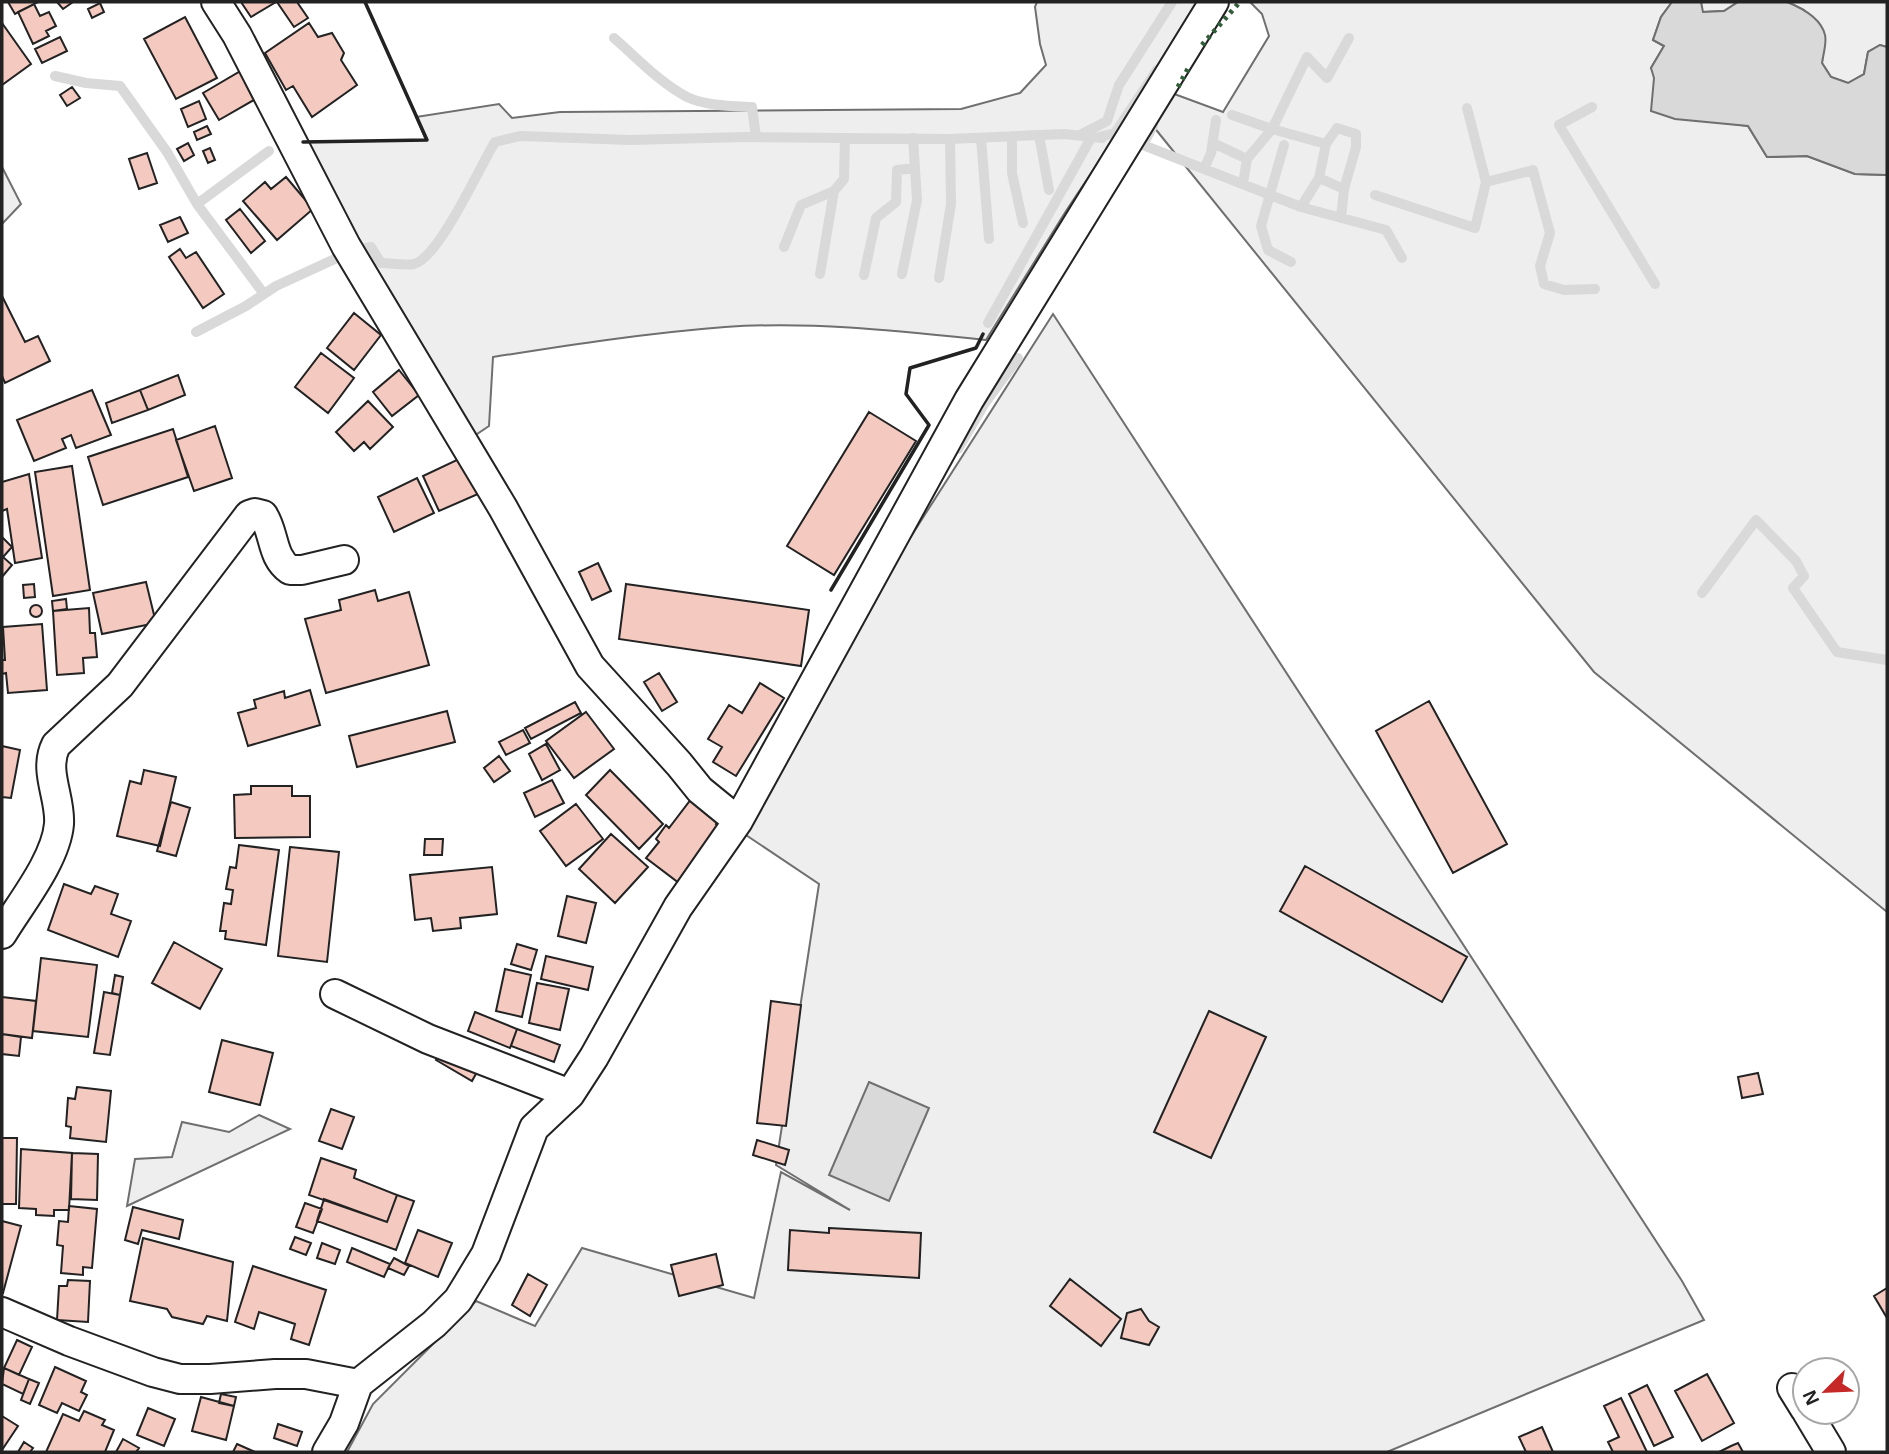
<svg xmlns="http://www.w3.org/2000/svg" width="1889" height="1454" font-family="Helvetica,sans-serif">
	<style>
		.green { fill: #eee; stroke: #6f6f6f; stroke-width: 2 }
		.water { fill: #d9d9d9; stroke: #6f6f6f; stroke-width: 2 }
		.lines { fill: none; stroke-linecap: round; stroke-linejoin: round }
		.stream { stroke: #d9d9d9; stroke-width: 10 }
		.building { fill: #f3c9c0; stroke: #222; stroke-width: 2 }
		.street-casing { stroke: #222; stroke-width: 32 }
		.street { stroke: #fff; stroke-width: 28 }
		.hedge { stroke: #2f5e38; stroke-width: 5; stroke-dasharray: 3.5 5; stroke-linecap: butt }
		.wall { stroke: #222; stroke-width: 3.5 }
	</style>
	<rect width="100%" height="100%" fill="#fff"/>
	<!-- green -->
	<path class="green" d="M 1037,2 L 1205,2 L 1066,211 L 986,340 C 900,331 813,321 725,327 C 647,333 570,345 493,357 L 489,426 L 468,440 L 301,142 L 426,140 L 416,117 L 499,104 L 512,118 L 560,112 L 961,109 L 1020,93 L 1046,65 L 1040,44 L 1035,7 Z
		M 1250,2 L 1672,2 L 1661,17 L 1653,40 L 1664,46 L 1651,68 L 1713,121 L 1748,126 L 1767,157 L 1807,156 L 1855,174 L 1887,175 L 1887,912 L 1594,672 L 1153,126 L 1169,92 L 1223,112 L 1269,36 L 1262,14 Z
		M 1701,2 L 1738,2 L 1724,11 L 1702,12 Z
		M 1787,2 L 1887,2 L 1887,47 L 1880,45 L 1868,52 L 1864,74 L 1848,83 L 1831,77 L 1822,63 L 1825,36 L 1804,10 Z
		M 2,167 L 21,204 L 2,224 Z
		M 1053,314 L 1682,1281 L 1704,1320 L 1387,1452 L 347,1452 L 373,1404 L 476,1301 L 535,1326 L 582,1248 L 754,1298 L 781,1172 L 850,1210 L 776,1165 L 819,884 L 728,823 Z
		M 259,1115 L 290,1129 L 127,1206 L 135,1159 L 172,1157 L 182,1122 L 229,1132 Z"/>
	<!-- water -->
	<path class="water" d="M 1672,2 L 1701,2 L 1703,12 L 1724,11 L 1738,2 L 1787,2 C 1802,8 1821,18 1825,35 C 1827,43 1823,55 1822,63 L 1831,77 L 1848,83 L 1864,74 L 1868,52 L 1880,45 L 1887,47 L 1887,175 L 1855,174 L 1807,156 L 1767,157 L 1748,126 L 1675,119 L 1651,111 L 1654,78 L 1651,68 L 1664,46 L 1653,40 L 1661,17 Z
		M 869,1082 L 929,1108 L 889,1201 L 829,1175 Z"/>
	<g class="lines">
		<!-- stream -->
		<path class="stream" d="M 614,38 C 636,57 660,83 687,97 C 706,106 731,106 752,107 L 756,137
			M 55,76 L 86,83 L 120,86 L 167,152 L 197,204 L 264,294
			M 1592,107 L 1559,125 L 1655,284
			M 1232,115 L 1272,129 L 1247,159
			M 1153,126 L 1143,145 L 1301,207 L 1386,230 L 1402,258
			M 1039,135 L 1049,190
			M 1080,135 L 1107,121 L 1119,85 L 1172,2
			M 1012,136 L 1012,173 L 1023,223
			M 1099,137 L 1115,133 L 1157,70
			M 981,138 L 989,239
			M 1213,143 L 1247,159 L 1243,184
			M 1284,145 L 1261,226 L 1268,250 L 1291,262
			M 1204,169 L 1211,153 L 1216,120
			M 1319,178 L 1344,189
			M 1486,182 L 1533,170 L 1550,233 L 1540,266 L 1544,284 L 1564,290 L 1595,289
			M 1375,195 L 1475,228 L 1486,182 L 1467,108
			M 197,204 L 269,151
			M 1301,207 L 1319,178 L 1326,144
			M 1341,218 L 1344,189 L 1356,147 L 1356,134 L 1337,128 L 1326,144 L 1272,129 L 1307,57 L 1327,78 L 1349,38
			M 784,247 L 801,205 L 834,191
			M 355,250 L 371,247 L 381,263 C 391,263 404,266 414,264 C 439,258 480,166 495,142 L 520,136 L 630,140 L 745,137 L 950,139 L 1064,134 L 1102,138
			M 820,274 L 834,191 L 844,179 L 845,138
			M 902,274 L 917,200 L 913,138
			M 864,275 L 876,218 L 896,202 L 897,170 L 915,168
			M 939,278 L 951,204 L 950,139
			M 988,323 L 1092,136
			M 196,332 L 246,306 L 276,286 L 337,258
			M 958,449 L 985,403 L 1018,358
			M 1702,593 L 1756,520 L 1796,561 L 1804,576 L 1793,588 L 1837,652 L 1887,660"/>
	</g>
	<!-- building -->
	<path class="building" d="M 8,2 L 38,2 L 15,14 Z
		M 57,2 L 73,2 L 63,9 Z
		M 241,2 L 276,2 L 251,17 Z
		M 277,2 L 297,2 L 308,18 L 294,27 Z
		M 100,3 L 104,12 L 92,18 L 88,9 Z
		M 34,4 L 40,16 L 49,12 L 56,26 L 46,31 L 49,36 L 33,44 L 18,12 Z
		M 185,17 L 217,78 L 176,99 L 144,39 Z
		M 2,23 L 31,64 L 2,85 Z
		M 309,23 L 318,37 L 332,33 L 344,53 L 341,60 L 357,85 L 312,117 L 293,86 L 286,90 L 265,53 Z
		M 60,37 L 67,51 L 42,63 L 35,49 Z
		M 244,69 L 259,97 L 219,120 L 203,93 Z
		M 72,87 L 80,98 L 67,106 L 60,95 Z
		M 199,101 L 206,119 L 188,127 L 181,109 Z
		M 207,126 L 211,134 L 197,140 L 194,132 Z
		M 188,143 L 194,155 L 184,161 L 177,149 Z
		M 210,148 L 215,160 L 208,163 L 203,151 Z
		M 147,153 L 157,183 L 139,189 L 129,159 Z
		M 286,177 L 313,209 L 277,240 L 243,201 L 265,182 L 271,189 Z
		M 240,209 L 265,241 L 251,253 L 226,220 Z
		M 180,217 L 188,233 L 168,242 L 160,225 Z
		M 180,249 L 186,258 L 196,252 L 224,294 L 203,308 L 169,257 Z
		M 2,296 L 25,342 L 38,336 L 50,361 L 5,383 L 2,376 Z
		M 354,313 L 381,335 L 354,370 L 327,348 Z
		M 321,353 L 354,378 L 328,413 L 295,387 Z
		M 399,370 L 419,395 L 392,416 L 373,392 Z
		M 178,375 L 185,395 L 148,410 L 140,390 Z
		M 92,390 L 111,435 L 76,448 L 71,435 L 62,439 L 66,448 L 34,461 L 17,420 Z
		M 140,390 L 148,410 L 112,423 L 106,403 Z
		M 368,401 L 393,427 L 370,449 L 364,442 L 354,451 L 336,432 Z
		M 869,412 L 916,441 L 834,575 L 787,546 Z
		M 215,426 L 232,478 L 194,491 L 176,440 Z
		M 173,429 L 188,477 L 103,505 L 88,457 Z
		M 461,458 L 478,494 L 439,511 L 423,476 Z
		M 72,466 L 90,590 L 53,596 L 35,472 Z
		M 29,474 L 42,558 L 15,563 L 7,509 L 2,511 L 2,482 Z
		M 417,478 L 434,513 L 394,532 L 378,497 Z
		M 2,537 L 12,547 L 3,557 L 12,565 L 2,577 Z
		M 598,563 L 611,591 L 592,600 L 579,572 Z
		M 146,582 L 156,623 L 102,634 L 93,593 Z
		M 34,584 L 35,597 L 24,598 L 23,585 Z
		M 626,584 L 809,610 L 801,666 L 619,639 Z
		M 375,590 L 378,601 L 409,592 L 429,665 L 326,693 L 305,619 L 341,610 L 339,600 Z
		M 66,599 L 67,609 L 53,611 L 52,601 Z
		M30 611a6 6 0 1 1 12 0a6 6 0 1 1-12 0Z
		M 89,608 L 90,633 L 95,633 L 97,657 L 83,658 L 84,673 L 57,675 L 53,611 Z
		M 42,624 L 47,690 L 8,693 L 6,673 L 2,674 L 2,660 L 5,660 L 3,627 Z
		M 659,673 L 677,702 L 662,711 L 644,682 Z
		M 760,683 L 784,698 L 736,776 L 713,762 L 722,747 L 708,739 L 729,705 L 742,713 Z
		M 310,690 L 320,725 L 248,746 L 238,713 L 256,708 L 254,700 L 284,691 L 285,698 Z
		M 1429,701 L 1507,844 L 1453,873 L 1376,731 Z
		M 575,702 L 581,713 L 531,739 L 525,728 Z
		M 447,711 L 455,742 L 357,767 L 349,736 Z
		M 586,712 L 614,749 L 574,778 L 546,741 Z
		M 523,730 L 530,743 L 506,755 L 499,742 Z
		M 546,744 L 560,770 L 542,780 L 529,754 Z
		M 2,746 L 20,750 L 11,798 L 2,797 Z
		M 499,756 L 510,771 L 494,782 L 484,768 Z
		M 144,770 L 176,777 L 160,846 L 117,836 L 130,781 L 141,784 Z
		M 610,770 L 663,824 L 639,849 L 586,795 Z
		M 552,780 L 564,803 L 535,817 L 524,793 Z
		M 251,786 L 292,786 L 292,796 L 310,796 L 310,837 L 235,838 L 234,795 L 251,794 Z
		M 695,794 L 722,815 L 716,824 L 721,828 L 679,883 L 646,858 L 659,842 L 656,839 L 666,825 L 669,828 Z
		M 171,802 L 190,808 L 176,856 L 157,851 Z
		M 576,804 L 603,839 L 566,866 L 540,831 Z
		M 611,834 L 648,867 L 615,903 L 579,869 Z
		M 425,839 L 443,839 L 442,855 L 424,855 Z
		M 239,845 L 279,850 L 266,945 L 225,939 L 226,931 L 220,931 L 224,903 L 231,904 L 233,890 L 226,889 L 230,867 L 236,868 Z
		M 290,847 L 339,852 L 327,962 L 278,956 Z
		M 1305,866 L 1467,957 L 1442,1002 L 1280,911 Z
		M 492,867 L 497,914 L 460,918 L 461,928 L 433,931 L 431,918 L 415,920 L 410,875 Z
		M 64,884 L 91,894 L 95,886 L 118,894 L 111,914 L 131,921 L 118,957 L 48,930 Z
		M 567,896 L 596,903 L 586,943 L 558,936 Z
		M 174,942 L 222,969 L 200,1009 L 152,983 Z
		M 517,944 L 537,950 L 531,970 L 511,964 Z
		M 546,956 L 593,967 L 588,990 L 541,979 Z
		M 41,958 L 97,965 L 88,1037 L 33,1031 Z
		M 505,969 L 531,975 L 522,1017 L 496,1011 Z
		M 115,975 L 123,977 L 120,995 L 112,993 Z
		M 537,983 L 569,989 L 560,1030 L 529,1023 Z
		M 104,992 L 120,995 L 110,1055 L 94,1053 Z
		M 2,997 L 36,1001 L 32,1038 L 2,1034 Z
		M 771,1001 L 801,1005 L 786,1126 L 757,1123 Z
		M 1209,1011 L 1266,1037 L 1211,1158 L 1154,1132 Z
		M 475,1012 L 517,1029 L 510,1048 L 468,1031 Z
		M 517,1029 L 560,1045 L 554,1062 L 511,1046 Z
		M 2,1034 L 21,1037 L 19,1056 L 2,1054 Z
		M 222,1040 L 273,1053 L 260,1105 L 209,1092 Z
		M 447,1040 L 483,1061 L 472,1081 L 436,1060 Z
		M 1758,1073 L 1763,1094 L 1742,1098 L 1738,1077 Z
		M 77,1087 L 111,1091 L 106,1142 L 70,1138 L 71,1127 L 66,1126 L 68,1098 L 75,1099 Z
		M 331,1109 L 354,1117 L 342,1149 L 319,1141 Z
		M 2,1138 L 17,1138 L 16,1204 L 2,1204 Z
		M 757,1140 L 789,1150 L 785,1165 L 753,1155 Z
		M 21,1149 L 72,1153 L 69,1210 L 54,1210 L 54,1216 L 36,1215 L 36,1209 L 19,1208 Z
		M 72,1153 L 98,1154 L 97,1200 L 71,1199 Z
		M 321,1158 L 356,1170 L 354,1178 L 397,1195 L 387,1222 L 309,1195 Z
		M 397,1195 L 414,1201 L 396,1250 L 317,1221 L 324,1199 L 387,1222 Z
		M 305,1203 L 322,1209 L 313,1233 L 296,1227 Z
		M 69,1206 L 97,1209 L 92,1268 L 83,1267 L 83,1275 L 61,1273 L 63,1246 L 57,1245 L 59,1221 L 68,1222 Z
		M 133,1207 L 183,1220 L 179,1239 L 142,1230 L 138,1244 L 125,1240 Z
		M 2,1221 L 21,1226 L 3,1293 L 2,1293 Z
		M 829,1228 L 921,1233 L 919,1278 L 788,1270 L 790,1230 L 829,1233 Z
		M 418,1230 L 452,1243 L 438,1277 L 405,1263 Z
		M 295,1237 L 311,1243 L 306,1255 L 290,1249 Z
		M 143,1238 L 233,1262 L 227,1321 L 207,1316 L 203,1324 L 172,1317 L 167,1309 L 130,1301 Z
		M 322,1243 L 340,1250 L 335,1264 L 317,1258 Z
		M 352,1248 L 390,1264 L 384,1277 L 347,1262 Z
		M 716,1254 L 723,1285 L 679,1296 L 671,1265 Z
		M 394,1258 L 409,1266 L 404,1275 L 388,1268 Z
		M 253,1266 L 326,1290 L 309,1345 L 291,1339 L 295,1324 L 259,1312 L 254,1329 L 235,1322 Z
		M 528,1274 L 547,1285 L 530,1316 L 512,1305 Z
		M 1070,1279 L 1121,1319 L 1101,1346 L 1050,1306 Z
		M 68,1280 L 90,1281 L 88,1322 L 57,1320 L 59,1286 L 67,1286 Z
		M 1887,1288 L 1887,1318 L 1874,1296 Z
		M 1141,1309 L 1149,1321 L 1159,1327 L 1149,1345 L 1121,1338 L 1127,1313 Z
		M 17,1340 L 32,1347 L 19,1375 L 4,1368 Z
		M 55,1367 L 86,1381 L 81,1392 L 87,1395 L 79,1411 L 62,1403 L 57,1413 L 39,1405 Z
		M 4,1368 L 29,1379 L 23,1394 L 2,1384 Z
		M 1707,1374 L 1734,1423 L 1702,1441 L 1675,1391 Z
		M 29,1379 L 39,1383 L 30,1404 L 21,1400 Z
		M 1647,1385 L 1673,1437 L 1654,1446 L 1629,1394 Z
		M 221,1394 L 236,1397 L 234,1406 L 219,1403 Z
		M 201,1397 L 234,1406 L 226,1440 L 192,1431 Z
		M 1621,1398 L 1647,1452 L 1613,1452 L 1608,1442 L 1619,1437 L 1604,1406 Z
		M 148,1408 L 175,1419 L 164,1446 L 137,1435 Z
		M 84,1411 L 105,1420 L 102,1425 L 114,1430 L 105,1452 L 46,1452 L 63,1414 L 79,1421 Z
		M 2,1416 L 18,1426 L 2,1450 Z
		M 278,1424 L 302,1432 L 297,1446 L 274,1438 Z
		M 1542,1427 L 1553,1452 L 1526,1452 L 1519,1437 Z
		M 123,1439 L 139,1448 L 136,1452 L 116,1452 Z
		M 24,1442 L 33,1448 L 30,1452 L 18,1452 Z
		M 1738,1443 L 1743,1452 L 1719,1452 L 1731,1446 Z
		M 237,1444 L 255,1452 L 233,1452 Z"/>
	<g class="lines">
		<defs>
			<path id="street" d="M 216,2 L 237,35 L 346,246 L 503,508 L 590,666 L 679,764 L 700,790 L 738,821
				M 2,934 C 20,904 56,860 59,824 C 61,797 43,771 56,745 L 120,685 L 249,515 L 255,513 L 263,515 C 275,533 271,557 290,570 L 302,570 L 344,560
				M 335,994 L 428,1039 L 570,1094
				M 2,1312 L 69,1341 L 153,1372 L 180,1379 L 210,1379 L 275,1374 L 306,1374 L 358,1384
				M 1792,1388 L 1805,1409
				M 1807,1412 L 1831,1452
				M 327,1452 L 344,1423 L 358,1384 L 434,1324 L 458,1300 L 469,1282 L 486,1254 L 534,1128 L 570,1094 L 594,1057 L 678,907 L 738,821 L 969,400 L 1214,2"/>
		</defs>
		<!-- street casing -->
		<use href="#street" class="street-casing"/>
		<!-- street -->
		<use href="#street" class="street"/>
		<!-- hedge -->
		<path class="hedge" d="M 1202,45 L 1238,4
			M 1178,87 L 1190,65"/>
		<!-- wall -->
		<path class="wall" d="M 303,142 L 427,140 L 365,2
			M 831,590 L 929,425 L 906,394 L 910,368 L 976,348 L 983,334"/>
	</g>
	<!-- border -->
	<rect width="1889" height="1454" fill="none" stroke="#222222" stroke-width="7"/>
	<!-- north arrow -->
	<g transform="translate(1826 1391) rotate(246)"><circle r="33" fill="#ffffff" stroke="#a7a7a7" stroke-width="2"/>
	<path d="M0-5L12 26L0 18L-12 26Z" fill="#c62828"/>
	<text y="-10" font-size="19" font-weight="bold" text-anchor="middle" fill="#222222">N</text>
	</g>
</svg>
